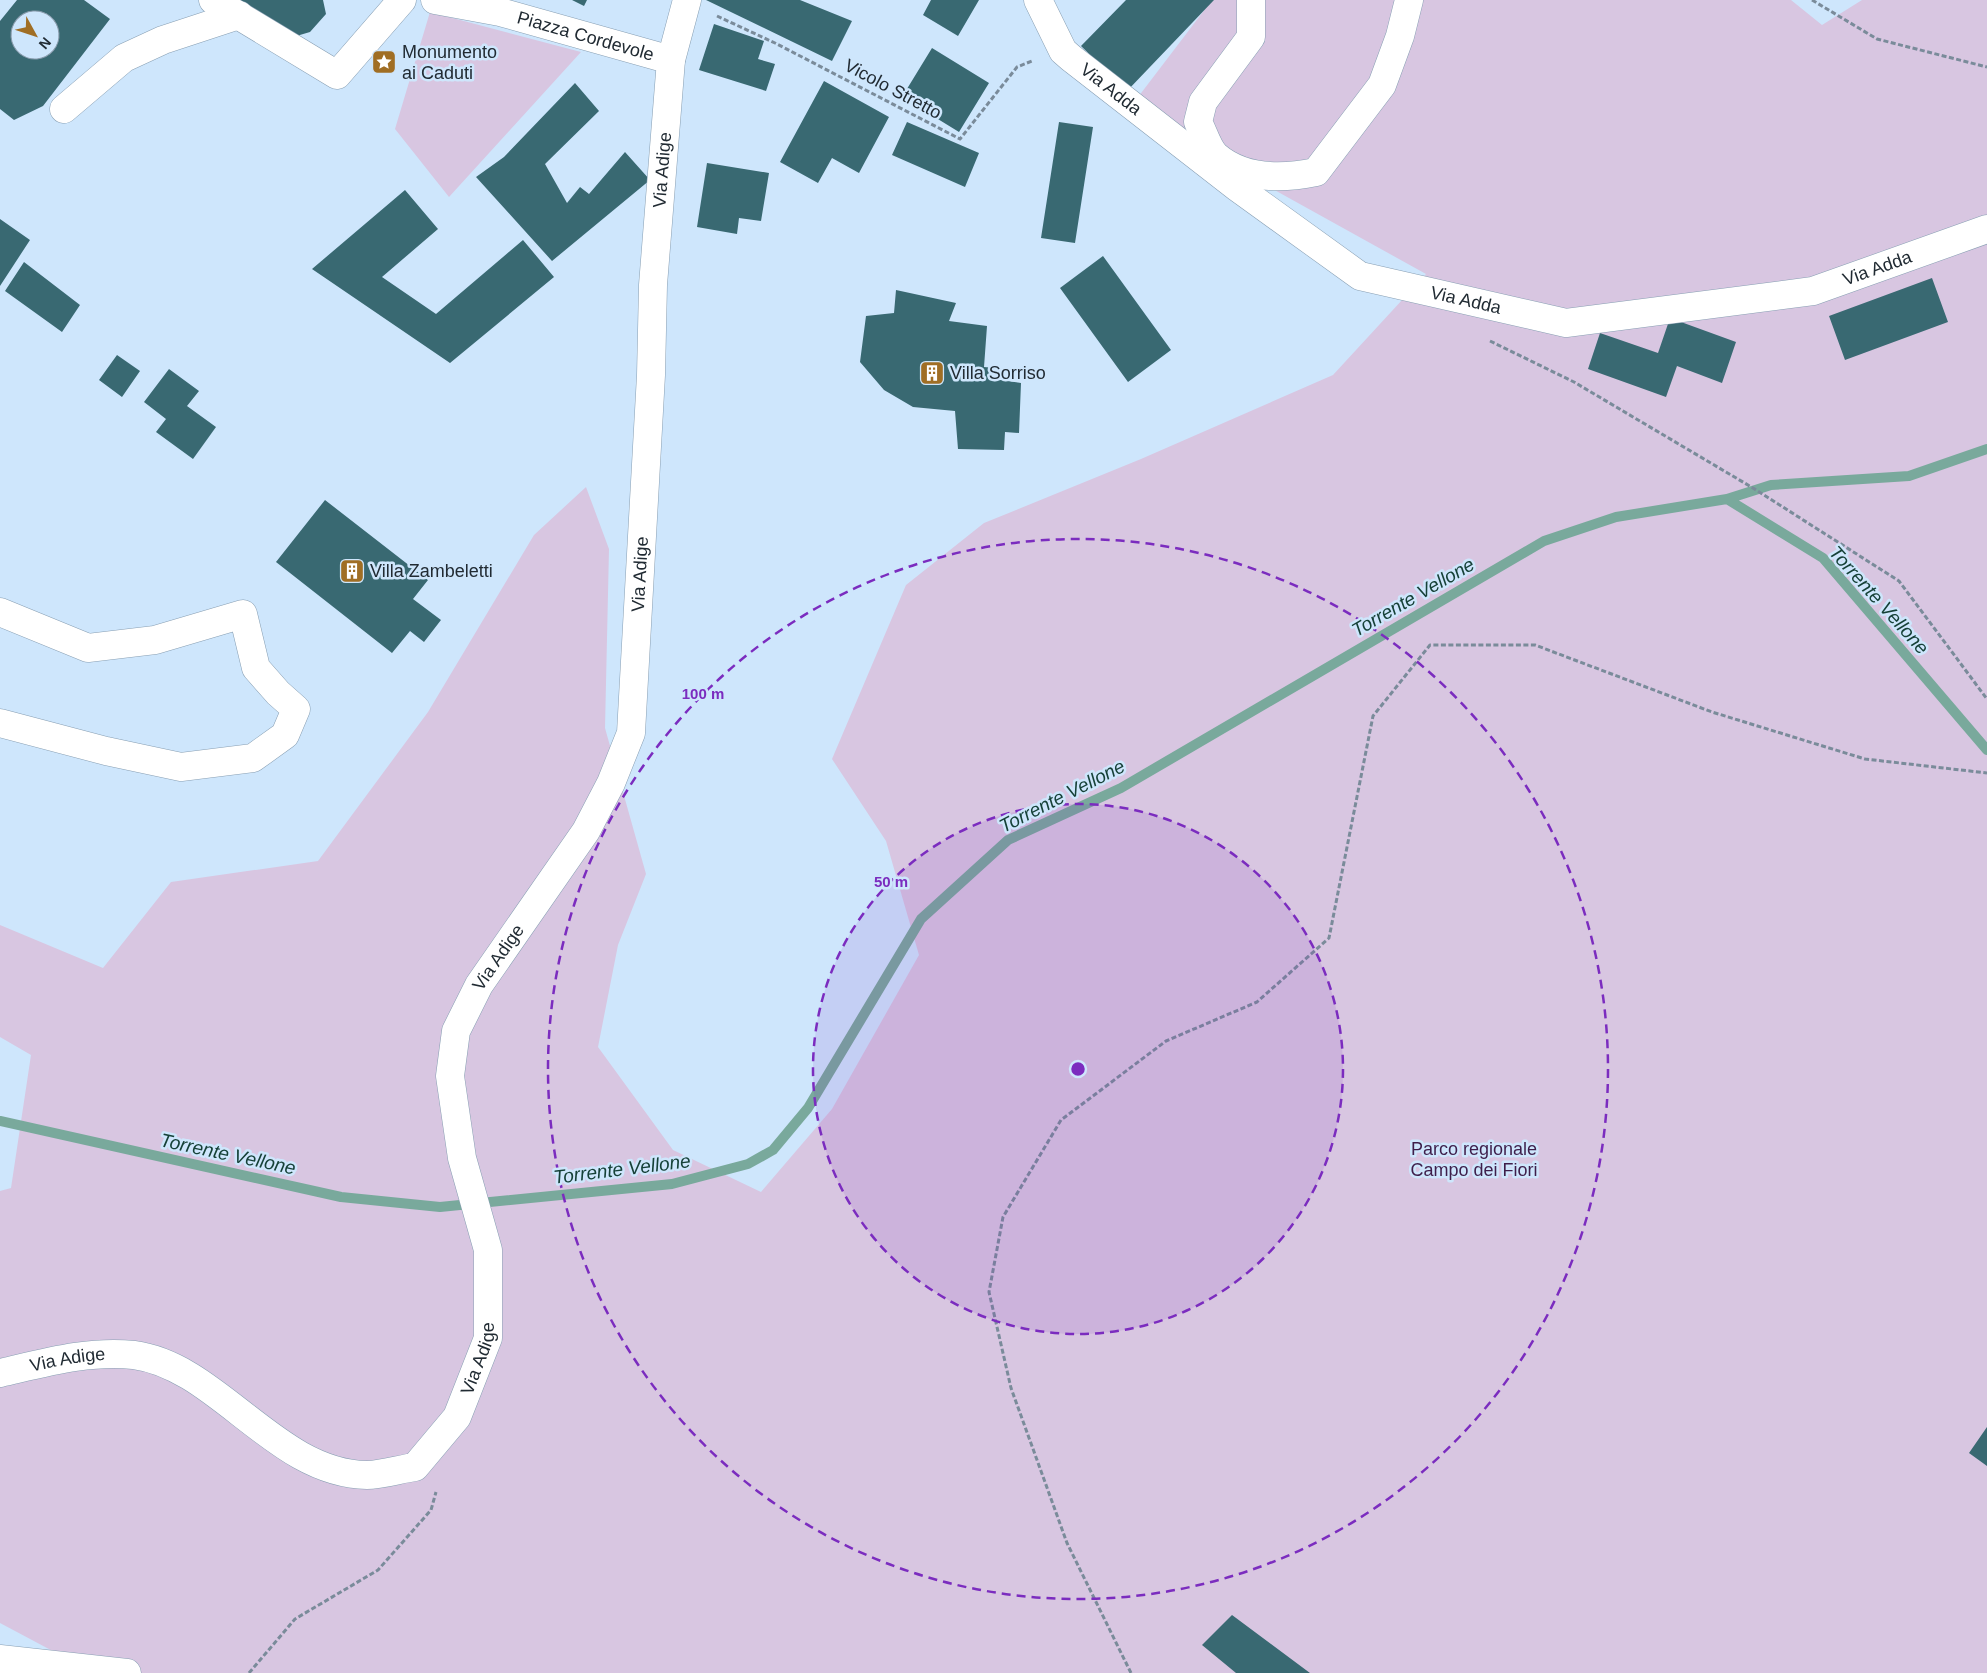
<svg xmlns="http://www.w3.org/2000/svg" width="1987" height="1673" font-family="Arial,sans-serif">
	<style>
		.green { fill: #d8c6e1 }
		.lines { fill: none; stroke-linecap: round; stroke-linejoin: round }
		.stream { stroke: #79a99c; stroke-width: 10 }
		.building { fill: #396972; fill-rule: evenodd }
		.minor-casing { stroke: #889fb3; stroke-width: 29 }
		.path { stroke: #7a8b9a; stroke-width: 3; stroke-dasharray: 5 2.5; stroke-linecap: butt }
		.minor { stroke: #fff; stroke-width: 28 }
		.ring { fill: none; stroke: #7b2cbf; stroke-width: 2.5; stroke-dasharray: 9 6 }
		.labels { text-anchor: middle; dominant-baseline: central; stroke-width: 5; stroke-linejoin: round; paint-order: stroke }
		.street-label { font-size: 18px; fill: #212b33; stroke: #cee6fc }
		.poi-label { font-size: 18px; fill: #212b33; stroke: #cee6fc; text-anchor: start }
		.park-label { font-size: 18px; fill: #3e1e4a; stroke: #cee6fc }
		.water-label { font-size: 19px; font-style: italic; fill: #164138; stroke: #cee6fc }
		.centre { fill: #7b2cbf; stroke: #cee6fc; stroke-width: 2.5 }
		.ring-label { font-size: 15px; text-anchor: middle; font-weight: bold; fill: #7b2cbf; stroke: #cee6fc; stroke-width: 5; stroke-linejoin: round; paint-order: stroke }
	</style>
	<rect width="100%" height="100%" fill="#cee6fc"/>
	<!-- green -->
	<path class="green" d="M 1212,0 L 1791,0 L 1822,25 L 1862,0 L 1987,0 L 1987,1673 L 94,1673 L 0,1623 L 0,1191 L 11,1188 L 31,1055 L 0,1037 L 0,925 L 103,968 L 171,882 L 318,861 L 428,712 L 534,535 L 586,487 L 609,549 L 605,728 L 646,874 L 618,945 L 598,1047 L 673,1150 L 761,1192 L 832,1109 L 919,955 L 886,841 L 832,759 L 906,585 L 984,523 L 1141,459 L 1333,375 L 1426,274 L 1159,126 L 1132,105 Z
		M 430,12 L 581,52 L 449,197 L 395,129 Z"/>
	<g class="lines">
		<!-- stream -->
		<path class="stream" d="M 1727,499 L 1771,485 L 1909,476 L 1987,449
			M 0,1121 L 341,1197 L 440,1207 L 672,1184 L 748,1164 L 773,1150 L 808,1108 L 921,919 L 1008,840 L 1121,788 L 1544,541 L 1616,517 L 1727,499 L 1823,558 L 1987,750"/>
	</g>
	<!-- building -->
	<path class="building" d="M 17,0 L 84,0 L 110,19 L 43,106 L 14,120 L 0,109 L 0,21 ZM 20,20 L 50,20 L 50,50 L 20,50 Z
		M 233,0 L 323,0 L 326,14 L 310,32 L 293,37 Z
		M 572,0 L 587,0 L 584,6 Z
		M 706,0 L 800,0 L 852,21 L 832,61 Z
		M 931,0 L 979,0 L 958,36 L 923,15 Z
		M 1126,0 L 1214,0 L 1127,91 L 1081,46 Z
		M 714,24 L 764,41 L 758,59 L 775,64 L 766,91 L 699,70 Z
		M 932,48 L 989,83 L 959,132 L 902,97 Z
		M 824,81 L 889,117 L 859,173 L 832,158 L 818,183 L 780,162 Z
		M 575,83 L 599,111 L 545,164 L 567,203 L 580,187 L 589,194 L 625,152 L 650,180 L 552,261 L 476,177 L 504,157 Z
		M 907,122 L 979,153 L 965,187 L 892,155 Z
		M 1059,122 L 1093,127 L 1075,243 L 1041,238 Z
		M 707,163 L 769,173 L 761,221 L 739,218 L 737,234 L 697,227 Z
		M 405,190 L 438,229 L 382,277 L 436,314 L 523,240 L 554,277 L 450,363 L 312,269 Z
		M 0,219 L 30,240 L 0,286 Z
		M 1103,256 L 1171,350 L 1128,382 L 1060,288 Z
		M 24,262 L 80,305 L 62,332 L 5,291 Z
		M 1932,278 L 1948,322 L 1845,360 L 1829,316 Z
		M 896,290 L 956,303 L 949,321 L 987,326 L 984,367 L 995,368 L 993,379 L 1021,383 L 1019,433 L 1005,432 L 1004,450 L 958,449 L 955,411 L 913,407 L 884,390 L 860,362 L 866,316 L 894,313 Z
		M 1670,318 L 1736,342 L 1722,383 L 1677,366 L 1666,397 L 1588,369 L 1600,333 L 1658,353 Z
		M 117,355 L 140,371 L 122,397 L 99,380 Z
		M 169,369 L 199,391 L 187,406 L 216,427 L 193,459 L 156,432 L 166,419 L 144,402 Z
		M 325,500 L 428,580 L 413,599 L 441,620 L 424,642 L 410,631 L 392,653 L 276,562 Z
		M 1987,1427 L 1987,1466 L 1969,1453 Z
		M 1232,1615 L 1310,1673 L 1236,1673 L 1202,1645 Z"/>
	<g class="lines">
		<defs>
			<g id="minor">
				<path d="M 213,0 L 337,75 L 402,0"/>
				<path id="s1" d="M 435,0 L 500,12 L 671,60"/>
				<path id="s2" d="M 1038,0 L 1063,51 L 1071,58 L 1238,188 L 1360,276 L 1566,323 L 1813,291 L 1987,229"/>
				<path d="M 1251,0 L 1251,37 L 1203,102 L 1198,122 C 1203,131 1208,149 1216,156 C 1244,180 1282,179 1316,172 L 1382,85 L 1400,36 L 1409,0"/>
				<path d="M 64,109 L 124,58 L 163,40 L 239,15"/>
				<path d="M 0,612 L 88,648 L 155,640 L 243,614 L 256,668 L 278,693 L 296,709 L 285,735 L 253,758 L 181,767 L 106,751 L 0,723"/>
				<path id="s3" d="M 0,1373 C 44,1363 89,1350 134,1355 C 218,1366 276,1474 367,1475 C 382,1475 400,1469 415,1467 L 457,1417 L 488,1338 L 488,1250 L 462,1158 L 450,1076 L 456,1031 L 479,985 L 586,831 L 611,783 L 631,733 L 651,375 L 653,285 L 671,60 L 687,0"/>
				<path d="M 0,1659 L 127,1673"/>
			</g>
		</defs>
		<!-- minor casing -->
		<use href="#minor" class="minor-casing"/>
		<!-- path -->
		<path class="path" d="M 1812,0 L 1877,39 L 1987,67
			M 717,16 L 775,43 L 960,139 L 1017,67 L 1032,61
			M 1490,341 L 1574,382 L 1753,488 L 1899,581 L 1987,699
			M 249,1673 L 295,1619 L 378,1570 L 431,1510 L 436,1492
			M 1131,1673 L 1067,1543 L 1011,1388 L 989,1292 L 1003,1217 L 1061,1120 L 1166,1041 L 1257,1002 L 1329,938 L 1373,716 L 1430,645 L 1535,645 L 1712,712 L 1865,759 L 1987,773"/>
		<!-- minor -->
		<use href="#minor" class="minor"/>
	</g>
	<!-- distance rings -->
	<circle cx="1078" cy="1069" r="265" fill="#7b2cbf" fill-opacity=".12"/>
	<g class="ring">
		<circle cx="1078" cy="1069" r="265"/>
		<circle cx="1078" cy="1069" r="530"/>
	</g>
	<!-- icons -->
	<defs>
		<symbol id="sight-square" viewBox="-11 -11 22 22"><rect x="-9" y="-9" width="18" height="18" rx="4" fill="#a06e24" stroke="#cee6fc"/><path d="M0-6L1.8-2.2L6-1.7L2.9 1.2L3.7 5.4L0 3.3L-3.7 5.4L-2.9 1.2L-6-1.7L-1.8-2.2Z" fill="#fff"/></symbol>
		<symbol id="building-square" viewBox="-11 -11 22 22"><rect x="-9" y="-9" width="18" height="18" rx="4" fill="#a06e24" stroke="#cee6fc"/><path d="M-4-6H4V6H1V3H-1V6H-4ZM-2.5-4.3h1.7v1.8h-1.7ZM.8-4.3h1.7v1.8H.8ZM-2.5-1h1.7V.8h-1.7ZM.8-1h1.7V.8H.8Z" fill="#fff"/></symbol>
	</defs>
	<g fill-rule="evenodd">
		<use href="#sight-square" x="370" y="48" width="28" height="28"/>
		<use href="#building-square" x="918" y="359" width="28" height="28"/>
		<use href="#building-square" x="338" y="557" width="28" height="28"/>
	</g>
	<g class="labels">
		<!-- street labels -->
		<g class="street-label">
			<text stroke="none"><textPath href="#s1" startOffset="155">Piazza Cordevole</textPath></text>
			<text transform="translate(893 89) rotate(28)">Vicolo Stretto</text>
			<text stroke="none"><textPath href="#s2" startOffset="118">Via Adda</textPath></text>
			<text stroke="none"><textPath href="#s3" startOffset="1824">Via Adige</textPath></text>
			<text stroke="none"><textPath href="#s2" startOffset="958">Via Adda</textPath></text>
			<text stroke="none"><textPath href="#s2" startOffset="538">Via Adda</textPath></text>
			<text stroke="none"><textPath href="#s3" startOffset="1419">Via Adige</textPath></text>
			<text stroke="none"><textPath href="#s3" startOffset="998">Via Adige</textPath></text>
			<text stroke="none"><textPath href="#s3" startOffset="579">Via Adige</textPath></text>
			<text stroke="none"><textPath href="#s3" startOffset="69">Via Adige</textPath></text>
		</g>
		<!-- poi labels -->
		<g class="poi-label">
			<text x="402" y="52">Monumento<tspan x="402" dy="21">ai Caduti</tspan></text>
			<text x="950" y="373">Villa Sorriso</text>
			<text x="370" y="571">Villa Zambeletti</text>
		</g>
		<!-- park labels -->
		<g class="park-label">
			<text x="1474" y="1149">Parco regionale<tspan x="1474" dy="21">Campo dei Fiori</tspan></text>
		</g>
		<!-- water labels -->
		<g class="water-label">
			<text transform="translate(1413 597) rotate(-30)">Torrente Vellone</text>
			<text transform="translate(1879 600) rotate(48)">Torrente Vellone</text>
			<text transform="translate(1062 796) rotate(-27)">Torrente Vellone</text>
			<text transform="translate(228 1154) rotate(12)">Torrente Vellone</text>
			<text transform="translate(622 1169) rotate(-7)">Torrente Vellone</text>
		</g>
	</g>
	<circle cx="1078" cy="1069" r="8" class="centre"/>
	<g class="ring-label">
		<text x="703" y="699">100 m</text>
		<text x="891" y="887">50 m</text>
	</g>
	<!-- north arrow -->
	<g transform="translate(35 35) rotate(130)"><circle r="24" fill="#cee6fc" stroke="#899bac"/>
	<path d="M0-4L9 19L0 12L-9 19Z" fill="#a06e24"/>
	<text y="-8" font-size="14" font-weight="bold" text-anchor="middle" fill="#212b33">N</text>
	</g>
</svg>
